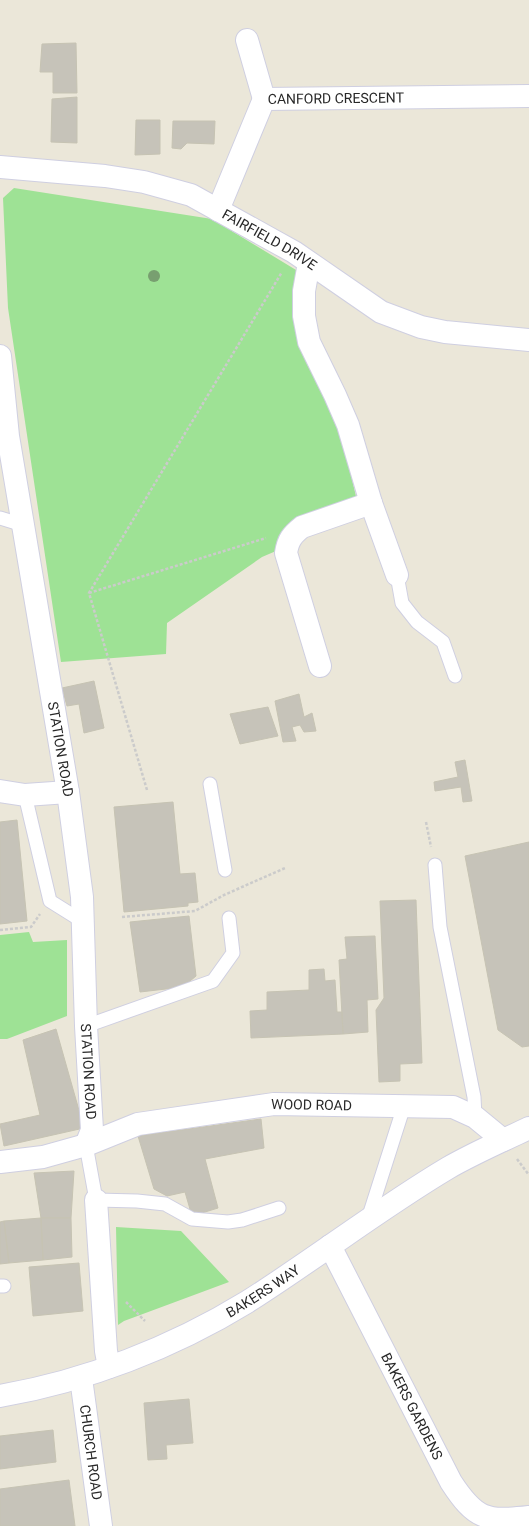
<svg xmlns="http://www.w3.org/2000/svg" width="529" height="1526" font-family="Roboto,sans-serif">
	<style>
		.green { fill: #9ee295 }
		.building { fill: #c6c3b9; stroke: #c6c3b3 }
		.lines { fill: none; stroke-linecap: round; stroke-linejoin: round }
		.lane-casing { stroke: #cfcfe1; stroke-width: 15 }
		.street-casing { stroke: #cfcfe1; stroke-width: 24 }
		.secondary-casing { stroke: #cfcfe1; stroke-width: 24 }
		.path { stroke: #cbcbcb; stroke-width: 2.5; stroke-dasharray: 3 2; stroke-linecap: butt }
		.lane { stroke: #fff; stroke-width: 13 }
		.street { stroke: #fff; stroke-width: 22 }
		.secondary { stroke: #fff; stroke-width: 22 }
		.tree { fill: #789f70 }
		.labels { text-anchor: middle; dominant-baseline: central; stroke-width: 3.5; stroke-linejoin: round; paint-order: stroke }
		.street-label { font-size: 14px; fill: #282828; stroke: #fff }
	</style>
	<rect width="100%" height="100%" fill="#ebe7d9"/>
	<!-- green -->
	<path class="green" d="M 14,188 L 212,219 L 301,273 L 296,320 L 307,364 L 339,422 L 357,501 L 276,551 L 262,557 L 167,623 L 166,654 L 61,662 L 8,308 L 3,198 Z
		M 29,932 L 33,942 L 67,940 L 67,1016 L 7,1039 L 0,1039 L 0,935 Z
		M 116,1227 L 181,1231 L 229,1282 L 124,1321 L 118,1325 Z"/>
	<!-- building -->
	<path class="building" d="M 76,43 L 77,93 L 53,93 L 53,72 L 40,72 L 42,44 Z
		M 77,97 L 77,143 L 51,142 L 52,99 Z
		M 136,120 L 160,120 L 160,154 L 135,155 Z
		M 173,121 L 215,121 L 214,144 L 187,143 L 181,149 L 172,148 Z
		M 94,681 L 104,728 L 84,733 L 79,704 L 67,706 L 62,688 Z
		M 299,694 L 304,717 L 312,713 L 316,731 L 304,732 L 300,725 L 292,727 L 296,741 L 283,742 L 275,701 Z
		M 268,707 L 278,736 L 240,744 L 230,714 Z
		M 465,760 L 472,801 L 463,802 L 461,787 L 435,791 L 434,782 L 458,777 L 455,762 Z
		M 173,802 L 180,874 L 195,873 L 198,902 L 188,903 L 188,906 L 124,912 L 114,807 Z
		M 17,820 L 27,921 L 0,924 L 0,822 Z
		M 529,842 L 529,1046 L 522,1047 L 498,1030 L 465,856 Z
		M 416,900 L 422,1063 L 400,1064 L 400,1081 L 379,1082 L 376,1010 L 384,998 L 380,901 Z
		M 189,916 L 196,976 L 183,987 L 140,992 L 130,922 Z
		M 375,936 L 378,999 L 367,1000 L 368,1032 L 343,1034 L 339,960 L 347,959 L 345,937 Z
		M 324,969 L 325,981 L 335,980 L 337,1012 L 342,1012 L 343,1034 L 251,1038 L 250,1011 L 267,1010 L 267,992 L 309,990 L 309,970 Z
		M 56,1029 L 84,1128 L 4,1146 L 0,1124 L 40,1115 L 23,1040 Z
		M 261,1119 L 264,1148 L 205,1159 L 218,1208 L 192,1216 L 185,1192 L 167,1196 L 154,1189 L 138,1136 Z
		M 74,1171 L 71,1218 L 41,1218 L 34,1173 Z
		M 41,1218 L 71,1218 L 72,1257 L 43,1260 Z
		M 41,1218 L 43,1260 L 9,1263 L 4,1221 Z
		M 4,1221 L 9,1263 L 0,1264 L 0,1222 Z
		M 79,1263 L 83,1311 L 33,1316 L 29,1267 Z
		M 189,1399 L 193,1443 L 166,1445 L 167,1459 L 148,1460 L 144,1403 Z
		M 53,1430 L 56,1462 L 0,1469 L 0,1436 Z
		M 69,1480 L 75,1526 L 0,1526 L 0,1489 Z"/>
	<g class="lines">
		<defs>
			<path id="lane" d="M 0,518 L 23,525
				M 397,575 L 402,603 L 417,622 L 443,642 L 455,676
				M 210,784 L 225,870
				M 25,795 L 50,901 L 82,921
				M 435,865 L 440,927 L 474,1097 L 475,1117
				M 86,1026 L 213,981 L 233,953 L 229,918
				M 86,1145 L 96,1200 L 137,1201 L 165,1204 L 192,1219 L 228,1222 L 242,1220 L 279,1208
				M 368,1219 L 404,1106
				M 0,1286 L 4,1286"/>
			<g id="street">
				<path d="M 247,40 L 264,99"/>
				<path id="s1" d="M 0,167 L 105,176 L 144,182 L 191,195 L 294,252 L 381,312 L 421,327 L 445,332 L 529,340"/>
				<path id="s2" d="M 218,210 L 264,99 L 529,96"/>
				<path d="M 309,263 L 304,291 L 304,316 L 309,342 L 335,395 L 348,425 L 371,503 L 397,575"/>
				<path id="s3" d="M 0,356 L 8,436 L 68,792 L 82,897 L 86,1026 L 92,1130 L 86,1145"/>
				<path d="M 320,666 L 286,553 C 288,540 292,535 302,527 L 371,503"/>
				<path d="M 0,791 L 25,795 L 68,792"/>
				<path d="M 96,1200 L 106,1351 L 109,1367"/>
				<path id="s4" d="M 330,1246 L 451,1482 C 475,1519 486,1522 529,1517"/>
				<path id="s5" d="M 81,1378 L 101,1526"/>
			</g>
			<g id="secondary">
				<path id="s6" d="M 0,1162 L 43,1157 L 86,1145 L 138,1124 L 274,1104 L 453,1107 L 475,1117 L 503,1140"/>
				<path id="s7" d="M 0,1396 C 86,1381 172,1348 247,1302 C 315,1259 379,1209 448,1168 C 474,1153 502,1141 529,1128"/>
			</g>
		</defs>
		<!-- lane casing -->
		<use href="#lane" class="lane-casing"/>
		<!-- street casing -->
		<use href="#street" class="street-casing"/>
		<!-- secondary casing -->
		<use href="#secondary" class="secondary-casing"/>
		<!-- path -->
		<path class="path" d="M 89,593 L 266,538
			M 147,790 L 89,593 L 282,272
			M 426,822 L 431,847
			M 122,917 L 195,911 L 224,895 L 285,868
			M 0,930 L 31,927 L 40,914
			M 517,1159 L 529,1175
			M 126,1302 L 145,1321"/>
		<!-- lane -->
		<use href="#lane" class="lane"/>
		<!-- street -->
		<use href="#street" class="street"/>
		<!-- secondary -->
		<use href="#secondary" class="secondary"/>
	</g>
	<!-- trees -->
	<circle class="tree" cx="154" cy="276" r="6"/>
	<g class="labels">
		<!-- street labels -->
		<g class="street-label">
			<text stroke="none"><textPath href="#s2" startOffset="192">CANFORD CRESCENT</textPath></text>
			<text stroke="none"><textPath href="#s1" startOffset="284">FAIRFIELD DRIVE</textPath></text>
			<text stroke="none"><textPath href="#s3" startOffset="398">STATION ROAD</textPath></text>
			<text stroke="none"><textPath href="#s3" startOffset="722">STATION ROAD</textPath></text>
			<text stroke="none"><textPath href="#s6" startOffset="319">WOOD ROAD</textPath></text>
			<text stroke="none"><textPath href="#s7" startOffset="285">BAKERS WAY</textPath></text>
			<text stroke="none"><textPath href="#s4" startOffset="180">BAKERS GARDENS</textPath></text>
			<text stroke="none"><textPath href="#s5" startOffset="75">CHURCH ROAD</textPath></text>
		</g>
	</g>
</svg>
